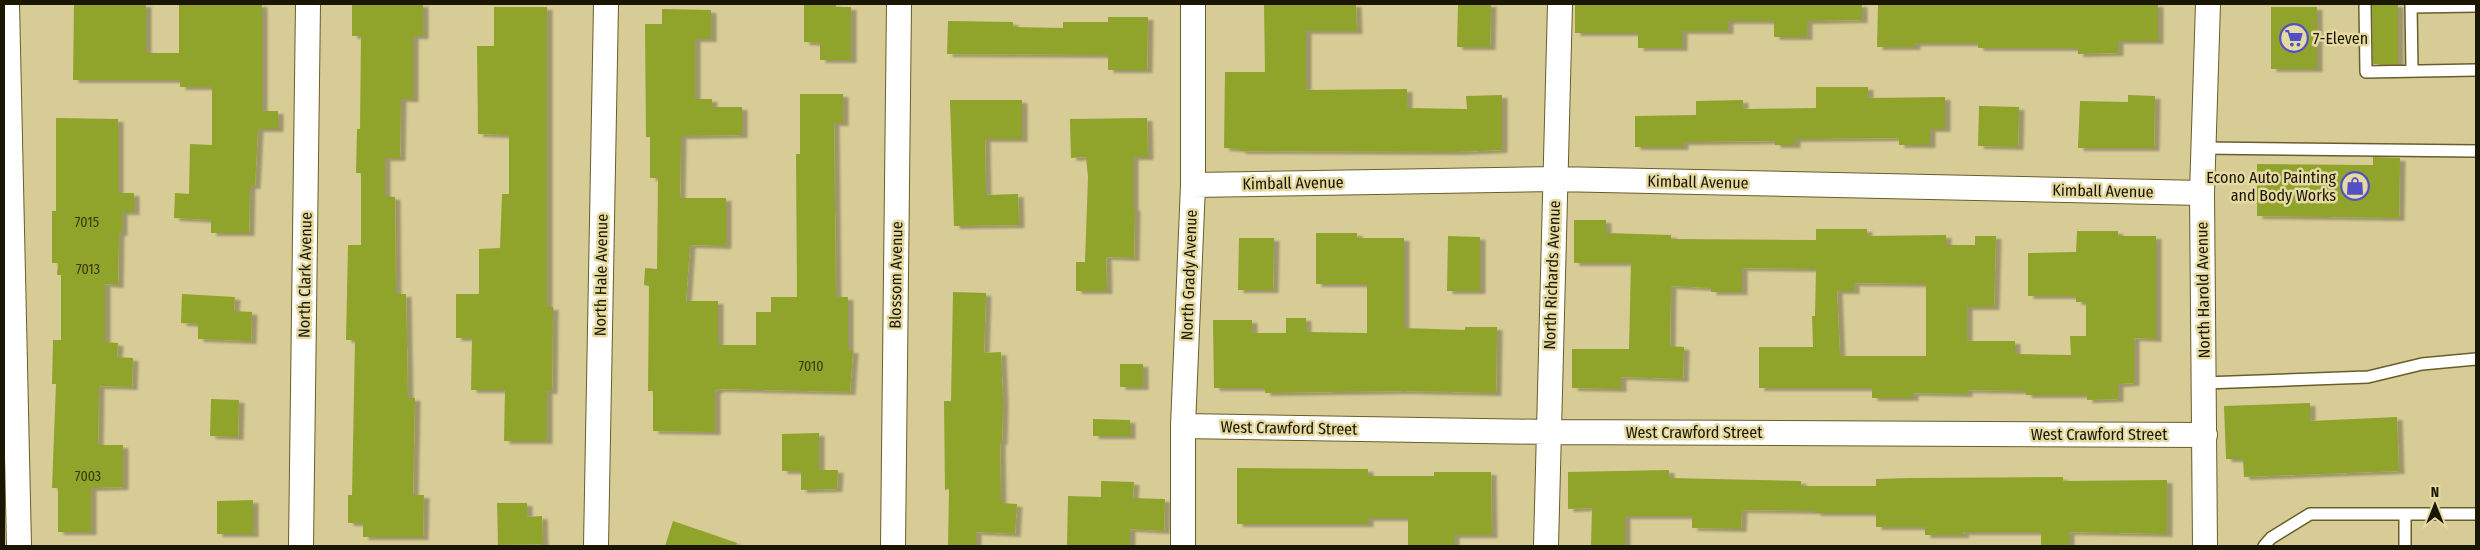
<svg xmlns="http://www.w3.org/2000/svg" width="2480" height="550" font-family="'Fira Sans Condensed',sans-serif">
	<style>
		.building { fill: #90a32b; fill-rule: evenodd; filter: url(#shadow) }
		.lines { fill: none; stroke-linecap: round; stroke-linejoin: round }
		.lane-casing { stroke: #695e2a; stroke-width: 14 }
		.street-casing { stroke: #695e2a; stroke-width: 26 }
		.lane { stroke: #fff; stroke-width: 11 }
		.street { stroke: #fff; stroke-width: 24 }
		.labels { text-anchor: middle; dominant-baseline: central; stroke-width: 5; stroke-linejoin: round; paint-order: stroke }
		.number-label { font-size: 14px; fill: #38390c }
		.poi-label { font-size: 16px; fill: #1a1602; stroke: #e5daa2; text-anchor: start }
		.street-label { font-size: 16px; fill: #1a1602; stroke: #e5daa2 }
	</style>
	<defs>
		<filter id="shadow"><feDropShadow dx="5.5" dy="3" stdDeviation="1" flood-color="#0004"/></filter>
	</defs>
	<rect width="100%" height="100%" fill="#d7cc95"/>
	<!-- building -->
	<path class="building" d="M 74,4 L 146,4 L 146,53 L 179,53 L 179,4 L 262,4 L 262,111 L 278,111 L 278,129 L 258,129 L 255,186 L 250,186 L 249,233 L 211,233 L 211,220 L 174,218 L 175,193 L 189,194 L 190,144 L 212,145 L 212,87 L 180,87 L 180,80 L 73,80 Z
		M 352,4 L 423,4 L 423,36 L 413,36 L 413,99 L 401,99 L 400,158 L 385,158 L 385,196 L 395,197 L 396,294 L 406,294 L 408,398 L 415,398 L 413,495 L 424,495 L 423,537 L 363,537 L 363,523 L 348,523 L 348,495 L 352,495 L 355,340 L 346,340 L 348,245 L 361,245 L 361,173 L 356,173 L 357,129 L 360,129 L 361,36 L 352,36 Z
		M 804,4 L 836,4 L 836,7 L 851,7 L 851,60 L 820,60 L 820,43 L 804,42 Z
		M 1264,4 L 1356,4 L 1357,31 L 1306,31 L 1306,90 L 1407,89 L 1407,108 L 1467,109 L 1466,96 L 1502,95 L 1502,150 L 1456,152 L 1240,151 L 1240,149 L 1224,148 L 1225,72 L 1265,72 Z
		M 1458,4 L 1491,4 L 1490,47 L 1457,47 Z
		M 1575,4 L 1862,4 L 1862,20 L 1807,21 L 1807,37 L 1774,37 L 1774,21 L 1728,21 L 1728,31 L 1682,31 L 1682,48 L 1638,48 L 1638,33 L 1575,33 Z
		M 1926,4 L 2158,4 L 2158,41 L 2118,41 L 2118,53 L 2078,54 L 2078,48 L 1978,48 L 1978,43 L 1915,43 L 1915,47 L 1877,47 L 1878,5 Z
		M 2372,4 L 2398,4 L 2398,64 L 2373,64 Z
		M 494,7 L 547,7 L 547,307 L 553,307 L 552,391 L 547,391 L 547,441 L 504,441 L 505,390 L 471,390 L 472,338 L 456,338 L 456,294 L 479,294 L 479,249 L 500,248 L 502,194 L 509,194 L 509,135 L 478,134 L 477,46 L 494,46 Z
		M 2271,7 L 2317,7 L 2317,69 L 2271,69 Z
		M 662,9 L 711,10 L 711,39 L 695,39 L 695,99 L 712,99 L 712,107 L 742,107 L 742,135 L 681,136 L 680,198 L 726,198 L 726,246 L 690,245 L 686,301 L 718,301 L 718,345 L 756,345 L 756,312 L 771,312 L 771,297 L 797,297 L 796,154 L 800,154 L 800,94 L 843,94 L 843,123 L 834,123 L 836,297 L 848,297 L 848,350 L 853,350 L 850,392 L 719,389 L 715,391 L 715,432 L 653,431 L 653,391 L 648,391 L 649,286 L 644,285 L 645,268 L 657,269 L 658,178 L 650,178 L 650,137 L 646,137 L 645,24 L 662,24 Z
		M 1108,17 L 1148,17 L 1147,70 L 1108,70 L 1108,55 L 947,54 L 948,21 L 1013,22 L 1013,27 L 1063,28 L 1063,22 L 1108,22 Z
		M 1816,87 L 1868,87 L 1868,98 L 1945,97 L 1945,129 L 1930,129 L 1930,145 L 1899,145 L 1899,138 L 1795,139 L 1795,145 L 1775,145 L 1775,141 L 1683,142 L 1683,147 L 1635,147 L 1635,116 L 1696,115 L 1696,101 L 1743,100 L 1743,109 L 1816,108 Z
		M 2128,95 L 2155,96 L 2154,148 L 2078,148 L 2080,101 L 2128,102 Z
		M 950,100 L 1022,100 L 1022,139 L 985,139 L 986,195 L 1018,194 L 1019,225 L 954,226 Z
		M 1979,106 L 2019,107 L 2018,147 L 1978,146 Z
		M 56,118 L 118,119 L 118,193 L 134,193 L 134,212 L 122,212 L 122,233 L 119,233 L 118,285 L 105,284 L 105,342 L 118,343 L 117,357 L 133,358 L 132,387 L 99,386 L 98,445 L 123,445 L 123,487 L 91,488 L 91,532 L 58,532 L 58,488 L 52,488 L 56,384 L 52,384 L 53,340 L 61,340 L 61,275 L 57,275 L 58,263 L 52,263 L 52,211 L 56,211 Z
		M 1147,118 L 1148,157 L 1133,157 L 1133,208 L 1135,208 L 1134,258 L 1106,257 L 1107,291 L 1076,291 L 1076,262 L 1085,262 L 1088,177 L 1086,157 L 1071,158 L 1070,119 Z
		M 2373,157 L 2400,158 L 2399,218 L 2257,216 L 2257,164 L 2373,165 Z
		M 1574,220 L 1606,220 L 1606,233 L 1671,235 L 1671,239 L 1816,240 L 1816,229 L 1867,229 L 1867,236 L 1946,235 L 1946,245 L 1975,245 L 1975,236 L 1996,236 L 1994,307 L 1967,307 L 1967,341 L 2015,341 L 2015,354 L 2071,355 L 2070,336 L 2086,336 L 2086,302 L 2076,302 L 2076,296 L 2028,296 L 2028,253 L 2076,252 L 2077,231 L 2118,231 L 2118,236 L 2156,236 L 2156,339 L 2134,338 L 2134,383 L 2118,384 L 2118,399 L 2087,400 L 2087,395 L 2026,395 L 2026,391 L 1967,390 L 1967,394 L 1913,393 L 1913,398 L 1872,398 L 1872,388 L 1759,388 L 1759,347 L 1813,347 L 1812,316 L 1815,316 L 1816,269 L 1742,268 L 1742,292 L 1711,292 L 1711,288 L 1671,286 L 1670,346 L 1684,347 L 1683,379 L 1621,377 L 1621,389 L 1572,388 L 1572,349 L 1629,349 L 1631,263 L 1574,263 ZM 1854,283 L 1926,284 L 1926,356 L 1840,356 L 1837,291 L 1854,291 Z
		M 1316,233 L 1357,233 L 1357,238 L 1404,238 L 1404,328 L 1465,330 L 1465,327 L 1497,327 L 1496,393 L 1405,391 L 1265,393 L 1265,388 L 1214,388 L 1213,320 L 1252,320 L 1252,333 L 1286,333 L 1286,318 L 1306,318 L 1306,332 L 1367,333 L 1367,284 L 1316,284 Z
		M 1448,236 L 1480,237 L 1480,291 L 1447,291 Z
		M 1239,238 L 1274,238 L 1273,290 L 1238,290 Z
		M 953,292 L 986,293 L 984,353 L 1001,352 L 1003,402 L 1002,442 L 1000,442 L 1001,503 L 1017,504 L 1015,534 L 976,532 L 976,546 L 948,546 L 949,489 L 945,490 L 944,401 L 951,401 Z
		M 182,294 L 235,297 L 234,311 L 252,312 L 251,341 L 198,339 L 198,324 L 181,323 Z
		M 1120,364 L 1143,364 L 1143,387 L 1120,387 Z
		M 211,399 L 239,400 L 238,437 L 210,436 Z
		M 2310,403 L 2310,421 L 2397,417 L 2399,471 L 2244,477 L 2243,459 L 2226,459 L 2224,406 Z
		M 1093,419 L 1130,420 L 1130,436 L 1093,436 Z
		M 819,433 L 819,470 L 838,470 L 837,489 L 801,490 L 801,471 L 782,471 L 782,434 Z
		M 1237,468 L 1368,469 L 1368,476 L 1434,476 L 1434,472 L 1491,472 L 1492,535 L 1454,535 L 1454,546 L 1408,546 L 1408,518 L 1368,518 L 1368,524 L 1237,524 Z
		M 1669,470 L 1669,478 L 1801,481 L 1801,486 L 1876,486 L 1876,479 L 1912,478 L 2063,477 L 2063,481 L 2167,480 L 2167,534 L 2069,532 L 2069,546 L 2041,546 L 2041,532 L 1963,532 L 1964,535 L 1925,535 L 1925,527 L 1876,527 L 1876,513 L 1815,513 L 1815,511 L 1742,510 L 1741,529 L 1692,528 L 1692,516 L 1625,516 L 1625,546 L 1591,546 L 1592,508 L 1568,509 L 1568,472 Z
		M 1101,481 L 1134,482 L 1133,498 L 1165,499 L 1164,531 L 1130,529 L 1130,546 L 1067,546 L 1068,496 L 1101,497 Z
		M 253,500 L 253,534 L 217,534 L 217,501 Z
		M 497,503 L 527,503 L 527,517 L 542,516 L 543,544 L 498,545 Z
		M 673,521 L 737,543 L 736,546 L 665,546 Z"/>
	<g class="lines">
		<defs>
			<path id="lane" d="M 2365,4 L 2366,72 L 2476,70
				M 2411,4 L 2412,71
				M 2411,7 L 2476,6
				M 2204,148 L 2476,151
				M 2204,383 L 2368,377 L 2422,364 L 2476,359
				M 2405,514 L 2405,546
				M 2264,546 L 2271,538 L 2310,514 L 2476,514"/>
			<path id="street" d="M 7,4 L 19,546
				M 1193,185 L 1555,179 L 2202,193
				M 1183,426 L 1548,432 L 2205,435
				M 301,546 L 308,4
				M 596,546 L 606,4
				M 893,546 L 899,4
				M 1183,546 L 1183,426 L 1193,185 L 1193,4
				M 1546,546 L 1560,4
				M 2205,546 L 2202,193 L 2208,4"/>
		</defs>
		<!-- lane casing -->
		<use href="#lane" class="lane-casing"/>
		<!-- street casing -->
		<use href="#street" class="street-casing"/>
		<!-- lane -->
		<use href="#lane" class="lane"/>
		<!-- street -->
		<use href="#street" class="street"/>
	</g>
	<!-- icons -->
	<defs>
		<symbol id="supermarket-ring" viewBox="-11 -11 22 22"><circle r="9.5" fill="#e5daa2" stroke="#5250c7" stroke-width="1.5"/><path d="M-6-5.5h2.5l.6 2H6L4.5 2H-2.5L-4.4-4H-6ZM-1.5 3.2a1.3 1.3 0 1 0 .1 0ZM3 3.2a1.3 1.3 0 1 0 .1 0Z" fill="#5250c7"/></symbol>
		<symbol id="shop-ring" viewBox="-11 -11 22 22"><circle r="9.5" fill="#e5daa2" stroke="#5250c7" stroke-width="1.5"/><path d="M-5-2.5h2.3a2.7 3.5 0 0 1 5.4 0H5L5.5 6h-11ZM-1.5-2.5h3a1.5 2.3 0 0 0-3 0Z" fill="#5250c7"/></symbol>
	</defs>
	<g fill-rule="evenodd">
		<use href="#supermarket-ring" x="2278" y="22" width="32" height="32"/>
		<use href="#shop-ring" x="2339" y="170" width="32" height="32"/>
	</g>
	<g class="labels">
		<!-- number labels -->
		<g class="number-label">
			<text x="87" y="222">7015</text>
			<text x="88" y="269">7013</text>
			<text x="811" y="366">7010</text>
			<text x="88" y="476">7003</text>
		</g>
		<!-- poi labels -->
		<g class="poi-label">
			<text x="2313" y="38">7-Eleven</text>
			<text x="2336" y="177" text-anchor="end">Econo Auto Painting<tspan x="2336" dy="18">and Body Works</tspan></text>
		</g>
		<!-- street labels -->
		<g class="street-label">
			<text transform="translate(1698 182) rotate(1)">Kimball Avenue</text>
			<text transform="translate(1293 183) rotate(-1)">Kimball Avenue</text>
			<text transform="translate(2103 191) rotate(1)">Kimball Avenue</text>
			<text transform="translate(305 275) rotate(-89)">North Clark Avenue</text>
			<text transform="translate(601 275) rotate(-89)">North Hale Avenue</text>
			<text transform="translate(896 275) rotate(-89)">Blossom Avenue</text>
			<text transform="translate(1189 275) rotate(-88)">North Grady Avenue</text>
			<text transform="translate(1552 275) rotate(-88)">North Richards Avenue</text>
			<text transform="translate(2203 290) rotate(-91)">North Harold Avenue</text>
			<text transform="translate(1289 428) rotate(1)">West Crawford Street</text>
			<text x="1694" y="432">West Crawford Street</text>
			<text x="2099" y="434">West Crawford Street</text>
		</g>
	</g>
	<!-- border -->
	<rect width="2480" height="550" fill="none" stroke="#1a1602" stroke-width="10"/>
	<!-- north arrow -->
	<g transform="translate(2435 505)" stroke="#e5daa2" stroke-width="4" paint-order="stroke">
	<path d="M0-4L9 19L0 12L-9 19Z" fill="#1a1602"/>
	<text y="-8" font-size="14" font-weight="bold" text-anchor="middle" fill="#1a1602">N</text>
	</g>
</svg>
